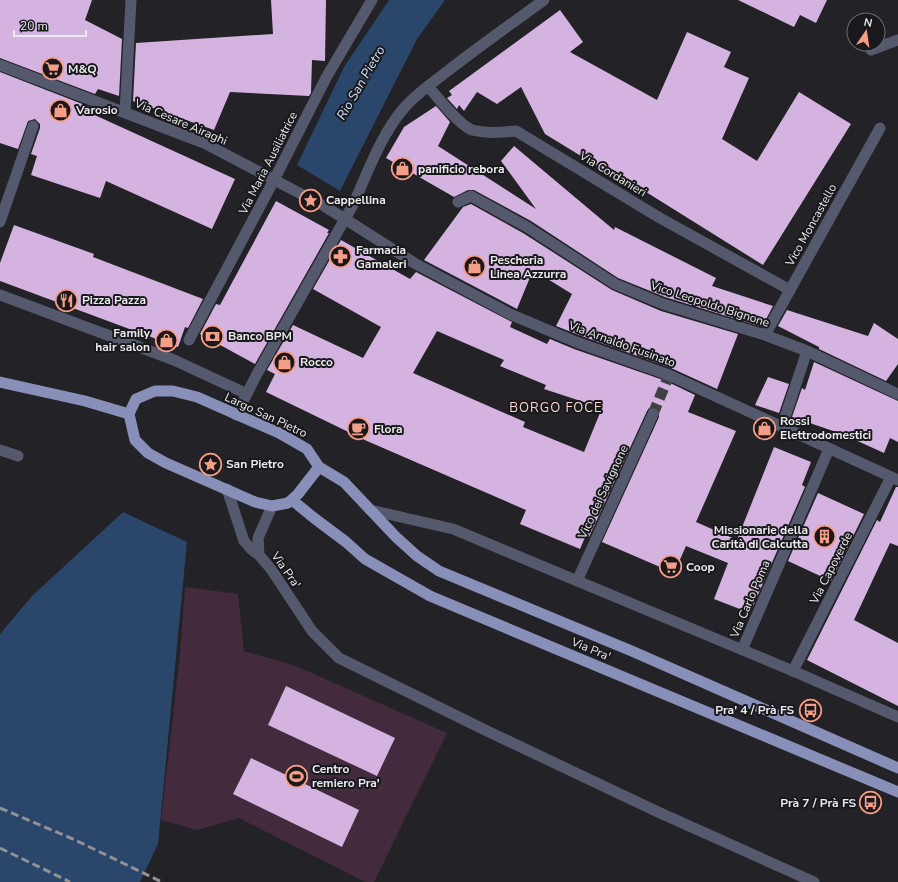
<svg xmlns="http://www.w3.org/2000/svg" width="898" height="882" font-family="'Nunito Sans',sans-serif">
	<style>
		.green { fill: #432b3d }
		.water { fill: #2a466b }
		.building { fill: #d4b3e1; fill-rule: evenodd }
		.lines { fill: none; stroke-linecap: round; stroke-linejoin: round }
		.pedestrian-tunnel { stroke: #414044; stroke-width: 11; stroke-dasharray: 11 5.5; stroke-linecap: butt }
		.pedestrian { stroke: #55596d; stroke-width: 11 }
		.minor { stroke: #55596d; stroke-width: 11 }
		.tertiary { stroke: #55596d; stroke-width: 11 }
		.primary { stroke: #888fb9; stroke-width: 11 }
		.rail { stroke: #929195; stroke-width: 3; stroke-dasharray: 8 4; stroke-linecap: butt }
		.labels { text-anchor: middle; dominant-baseline: central; stroke-width: 4; stroke-linejoin: round; paint-order: stroke }
		.poi-label { font-size: 12px; font-weight: bold; fill: #ebebee; stroke: #19181c; text-anchor: start }
		.street-label { font-size: 12px; fill: #ebebee; stroke: #19181c }
		.water-label { font-size: 13px; font-style: italic; fill: #d2e5ff; stroke: #19181c }
		.neighbourhood-label { font-size: 13px; letter-spacing: 1px; fill: #f8d6cd; stroke: #19181c }
	</style>
	<rect width="100%" height="100%" fill="#232226"/>
	<!-- green -->
	<path class="green" d="M 185,587 L 238,594 L 244,651 L 296,666 L 447,733 L 374,882 L 365,882 L 239,818 L 197,830 L 161,820 L 180,654 Z"/>
	<!-- water -->
	<path class="water" d="M 389,0 L 445,0 L 417,39 L 340,191 L 297,165 L 344,67 Z
		M 123,512 L 187,542 L 158,844 L 140,882 L 0,882 L 0,634 L 32,596 Z"/>
	<!-- building -->
	<path class="building" d="M 0,0 L 92,0 L 85,20 L 122,39 L 119,96 L 98,89 L 95,94 L 0,58 Z
		M 271,0 L 326,0 L 325,61 L 312,60 L 311,93 L 309,96 L 230,92 L 214,130 L 133,101 L 136,43 L 273,34 Z
		M 738,0 L 827,0 L 816,23 L 800,15 L 794,27 Z
		M 560,10 L 583,42 L 570,52 L 657,100 L 687,32 L 731,52 L 724,67 L 749,78 L 722,139 L 757,161 L 799,92 L 851,124 L 763,265 L 614,172 L 612,175 L 545,134 L 521,87 L 497,104 L 477,92 L 464,111 L 459,105 L 457,109 L 447,98 L 452,95 L 449,91 Z
		M 0,72 L 90,107 L 88,112 L 235,179 L 212,229 L 106,181 L 100,198 L 31,175 L 37,156 L 31,154 L 40,128 L 40,124 L 35,119 L 28,121 L 18,149 L 0,143 Z
		M 436,106 L 450,122 L 438,146 L 536,209 L 501,161 L 514,146 L 614,230 L 615,227 L 716,278 L 712,286 L 773,306 L 762,327 L 665,297 L 618,278 L 531,221 L 474,190 L 468,190 L 454,197 L 386,158 L 404,127 Z
		M 276,201 L 329,230 L 327,233 L 329,233 L 255,364 L 200,334 L 216,304 L 220,305 Z
		M 471,204 L 523,233 L 612,290 L 661,311 L 738,334 L 717,389 L 671,368 L 579,335 L 556,326 L 572,294 L 533,270 L 517,309 L 424,260 L 463,207 Z
		M 14,225 L 94,254 L 93,257 L 203,299 L 188,328 L 185,327 L 178,347 L 0,281 L 0,263 Z
		M 341,240 L 410,279 L 416,272 L 512,322 L 510,327 L 547,344 L 550,339 L 574,349 L 666,381 L 695,395 L 688,412 L 736,431 L 696,522 L 737,540 L 774,447 L 811,462 L 802,485 L 805,487 L 750,613 L 714,599 L 728,563 L 686,546 L 674,573 L 602,542 L 659,417 L 659,410 L 656,408 L 649,408 L 647,411 L 589,537 L 586,535 L 580,549 L 520,524 L 526,510 L 367,441 L 266,392 L 275,374 L 267,370 L 293,325 L 363,358 L 381,327 L 313,289 ZM 437,331 L 504,360 L 500,366 L 546,385 L 544,389 L 602,408 L 584,452 L 523,427 L 525,422 L 413,373 Z
		M 787,310 L 868,336 L 874,323 L 898,339 L 898,364 L 886,381 L 819,349 L 819,347 L 778,326 Z
		M 814,362 L 898,401 L 898,442 L 890,438 L 884,453 L 842,434 L 792,417 L 802,388 L 805,390 Z
		M 768,377 L 789,384 L 779,413 L 755,405 Z
		M 896,487 L 898,487 L 898,546 L 890,543 L 854,620 L 898,643 L 898,706 L 807,660 L 877,520 L 880,522 Z
		M 818,493 L 864,514 L 831,581 L 788,561 Z
		M 286,686 L 395,738 L 377,776 L 268,725 Z
		M 251,758 L 359,810 L 342,847 L 233,794 Z"/>
	<g class="lines">
		<!-- pedestrian-tunnel -->
		<path class="pedestrian-tunnel" d="M 653,414 L 669,375"/>
		<!-- pedestrian -->
		<path class="pedestrian" d="M 458,202 L 471,196 L 527,227 L 615,284 L 663,304 L 765,335 L 807,351 L 898,394
			M 345,219 L 416,264 L 510,314 L 576,342 L 669,375 L 898,480
			M 0,295 L 174,360 L 247,394
			M 765,335 L 880,128
			M 189,340 L 274,180
			M 782,426 L 807,351
			M 0,450 L 18,456
			M 793,671 L 891,477"/>
		<!-- minor -->
		<path class="minor" d="M 871,50 L 898,40
			M 0,65 L 204,143 L 324,206 L 345,219
			M 428,86 C 438,98 459,125 472,130 C 487,134 501,132 516,131 L 660,218 L 790,290
			M 125,113 L 131,0
			M 274,180 L 327,76 L 372,0
			M 0,222 L 33,126
			M 227,489 L 244,541 L 251,549 L 259,555 L 271,569 L 312,631 L 339,658 L 485,730 L 658,812 L 814,882
			M 370,510 L 453,529 L 793,671 L 898,717
			M 259,555 L 258,538 L 272,506
			M 577,581 L 653,414
			M 742,650 L 829,449"/>
		<!-- tertiary -->
		<path class="tertiary" d="M 236,415 L 257,374 L 354,203 C 367,173 382,133 404,108 C 415,95 431,84 445,73 C 477,48 511,24 544,0"/>
		<!-- primary -->
		<path class="primary" d="M 0,382 L 85,401 L 129,414
			M 319,467 L 298,494 L 288,503 L 272,506 L 255,502 L 166,463 L 148,453 L 135,440 L 129,414 L 136,399 L 155,391 L 173,391 L 197,397 L 279,433 L 307,449 L 319,467 L 344,482 L 396,537 L 417,556 L 439,571 L 634,652 L 898,768
			M 292,500 L 314,518 L 346,542 L 365,559 L 430,596 L 898,792"/>
		<!-- rail -->
		<path class="rail" d="M 0,808 L 73,839 L 162,882
			M 0,848 L 70,882"/>
	</g>
	<!-- icons -->
	<defs>
		<symbol id="supermarket-ring" viewBox="-11 -11 22 22"><circle r="9.5" fill="#19181c" stroke="#f49e88" stroke-width="1.5"/><path d="M-6-5.5h2.5l.6 2H6L4.5 2H-2.5L-4.4-4H-6ZM-1.5 3.2a1.3 1.3 0 1 0 .1 0ZM3 3.2a1.3 1.3 0 1 0 .1 0Z" fill="#f49e88"/></symbol>
		<symbol id="shop-ring" viewBox="-11 -11 22 22"><circle r="9.5" fill="#19181c" stroke="#f49e88" stroke-width="1.5"/><path d="M-5-2.5h2.3a2.7 3.5 0 0 1 5.4 0H5L5.5 6h-11ZM-1.5-2.5h3a1.5 2.3 0 0 0-3 0Z" fill="#f49e88"/></symbol>
		<symbol id="sight-ring" viewBox="-11 -11 22 22"><circle r="9.5" fill="#19181c" stroke="#f49e88" stroke-width="1.5"/><path d="M0-6L1.8-2.2L6-1.7L2.9 1.2L3.7 5.4L0 3.3L-3.7 5.4L-2.9 1.2L-6-1.7L-1.8-2.2Z" fill="#f49e88"/></symbol>
		<symbol id="pharmacy-ring" viewBox="-11 -11 22 22"><circle r="9.5" fill="#19181c" stroke="#f49e88" stroke-width="1.5"/><path d="M-2-6h4v4h4v4h-4v4h-4v-4h-4v-4h4Z" fill="#f49e88"/></symbol>
		<symbol id="restaurant-ring" viewBox="-11 -11 22 22"><circle r="9.5" fill="#19181c" stroke="#f49e88" stroke-width="1.5"/><path d="M-5-6h1v4h1v-4h1v4h1v-4h1v5L-1.5 .5V6h-2V.5L-5-1ZM5-6V6H3V1.5H1.5Q1.5-4 5-6Z" fill="#f49e88"/></symbol>
		<symbol id="bank-ring" viewBox="-11 -11 22 22"><circle r="9.5" fill="#19181c" stroke="#f49e88" stroke-width="1.5"/><path d="M-6-4H6V4H-6ZM0-2.3a2.3 2.3 0 1 0 0 4.6a2.3 2.3 0 1 0 0-4.6Z" fill="#f49e88"/></symbol>
		<symbol id="cafe-ring" viewBox="-11 -11 22 22"><circle r="9.5" fill="#19181c" stroke="#f49e88" stroke-width="1.5"/><path d="M-5.5-4.5H6V0H3Q3 3.5 0 3.5H-2.5Q-5.5 3.5-5.5 0ZM3-3.2v2h1.7v-2ZM-6 4.5H4V6H-6Z" fill="#f49e88"/></symbol>
		<symbol id="building-ring" viewBox="-11 -11 22 22"><circle r="9.5" fill="#19181c" stroke="#f49e88" stroke-width="1.5"/><path d="M-4-6H4V6H1V3H-1V6H-4ZM-2.5-4.3h1.7v1.8h-1.7ZM.8-4.3h1.7v1.8H.8ZM-2.5-1h1.7V.8h-1.7ZM.8-1h1.7V.8H.8Z" fill="#f49e88"/></symbol>
		<symbol id="bus-ring" viewBox="-11 -11 22 22"><circle r="9.5" fill="#19181c" stroke="#f49e88" stroke-width="1.5"/><path d="M-5-6H5V4H4V6H2V4H-2V6H-4V4H-5ZM-3.5-4V0h7V-4ZM-3.5 1.2v1.5H-2V1.2ZM2 1.2v1.5H3.5V1.2Z" fill="#f49e88"/></symbol>
		<symbol id="stadium-ring" viewBox="-11 -11 22 22"><circle r="9.5" fill="#19181c" stroke="#f49e88" stroke-width="1.5"/><path d="M0-5a6.5 5 0 1 0 0 10a6.5 5 0 1 0 0-10ZM-3.5-1.8h7v3.6h-7Z" fill="#f49e88"/></symbol>
	</defs>
	<g fill-rule="evenodd">
		<use href="#supermarket-ring" x="40" y="56" width="25" height="25"/>
		<use href="#shop-ring" x="48" y="98" width="25" height="25"/>
		<use href="#shop-ring" x="390" y="156" width="25" height="25"/>
		<use href="#sight-ring" x="298" y="188" width="25" height="25"/>
		<use href="#pharmacy-ring" x="328" y="244" width="25" height="25"/>
		<use href="#shop-ring" x="462" y="254" width="25" height="25"/>
		<use href="#restaurant-ring" x="54" y="288" width="25" height="25"/>
		<use href="#bank-ring" x="200" y="324" width="25" height="25"/>
		<use href="#shop-ring" x="154" y="328" width="25" height="25"/>
		<use href="#shop-ring" x="272" y="350" width="25" height="25"/>
		<use href="#shop-ring" x="752" y="416" width="25" height="25"/>
		<use href="#cafe-ring" x="346" y="416" width="25" height="25"/>
		<use href="#sight-ring" x="198" y="452" width="25" height="25"/>
		<use href="#building-ring" x="812" y="524" width="25" height="25"/>
		<use href="#supermarket-ring" x="658" y="554" width="25" height="25"/>
		<use href="#bus-ring" x="798" y="698" width="25" height="25"/>
		<use href="#stadium-ring" x="284" y="764" width="25" height="25"/>
		<use href="#bus-ring" x="858" y="790" width="25" height="25"/>
	</g>
	<g class="labels">
		<!-- poi labels -->
		<g class="poi-label">
			<text x="68" y="69">M&amp;Q</text>
			<text x="76" y="110">Varosio</text>
			<text x="418" y="169">panificio rebora</text>
			<text x="326" y="200">Cappellina</text>
			<text x="356" y="250">Farmacia<tspan x="356" dy="14">Gamaleri</tspan></text>
			<text x="490" y="260">Pescheria<tspan x="490" dy="14">Linea Azzurra</tspan></text>
			<text x="82" y="300">Pizza Pazza</text>
			<text x="150" y="333" text-anchor="end">Family<tspan x="150" dy="14">hair salon</tspan></text>
			<text x="228" y="336">Banco BPM</text>
			<text x="300" y="362">Rocco</text>
			<text x="780" y="421">Rossi<tspan x="780" dy="14">Elettrodomestici</tspan></text>
			<text x="374" y="429">Flora</text>
			<text x="226" y="464">San Pietro</text>
			<text x="808" y="530" text-anchor="end">Missionarie della<tspan x="808" dy="14">Carità di Calcutta</tspan></text>
			<text x="686" y="567">Coop</text>
			<text x="794" y="710" text-anchor="end">Pra' 4 / Prà FS</text>
			<text x="312" y="769">Centro<tspan x="312" dy="14">remiero Pra'</tspan></text>
			<text x="856" y="803" text-anchor="end">Prà 7 / Prà FS</text>
		</g>
		<!-- street labels -->
		<g class="street-label">
			<text transform="translate(181 122) rotate(23)">Via Cesare Airaghi</text>
			<text transform="translate(268 163) rotate(-63)">Via Maria Ausiliatrice</text>
			<text transform="translate(613 174) rotate(31)">Via Cordanieri</text>
			<text transform="translate(811 225) rotate(-61)">Vico Moncastello</text>
			<text transform="translate(710 304) rotate(18)">Vico Leopoldo Bignone</text>
			<text transform="translate(622 344) rotate(20)">Via Arnaldo Fusinato</text>
			<text transform="translate(266 415) rotate(25)">Largo San Pietro</text>
			<text transform="translate(603 492) rotate(-65)">Vico dei Savignone</text>
			<text transform="translate(831 568) rotate(-63)">Via Capoverde</text>
			<text transform="translate(286 570) rotate(55)">Via Pra'</text>
			<text transform="translate(750 599) rotate(-67)">Via Carlo Poma</text>
			<text transform="translate(591 649) rotate(23)">Via Pra'</text>
		</g>
		<!-- water labels -->
		<g class="water-label">
			<text transform="translate(361 83) rotate(-60)">Rio San Pietro</text>
		</g>
		<!-- neighbourhood labels -->
		<g class="neighbourhood-label">
			<text x="556" y="408">BORGO FOCE</text>
		</g>
	</g>
	<!-- north arrow -->
	<g transform="translate(866 32) rotate(13)"><circle r="19" fill="#19181c" stroke="#6d6c70"/>
	<path d="M0-3L7 15L0 10L-7 15Z" fill="#f49e88"/>
	<text y="-6" font-size="11" font-weight="bold" text-anchor="middle" fill="#ebebee">N</text>
	</g>
	<!-- scale -->
	<path d="M14 30v6h72v-6" fill="none" stroke="#ebebee" stroke-width="2"/>
	<text x="20" y="30" font-size="12" fill="#ebebee" stroke="#19181c" stroke-width="3" paint-order="stroke">20 m</text>
</svg>
